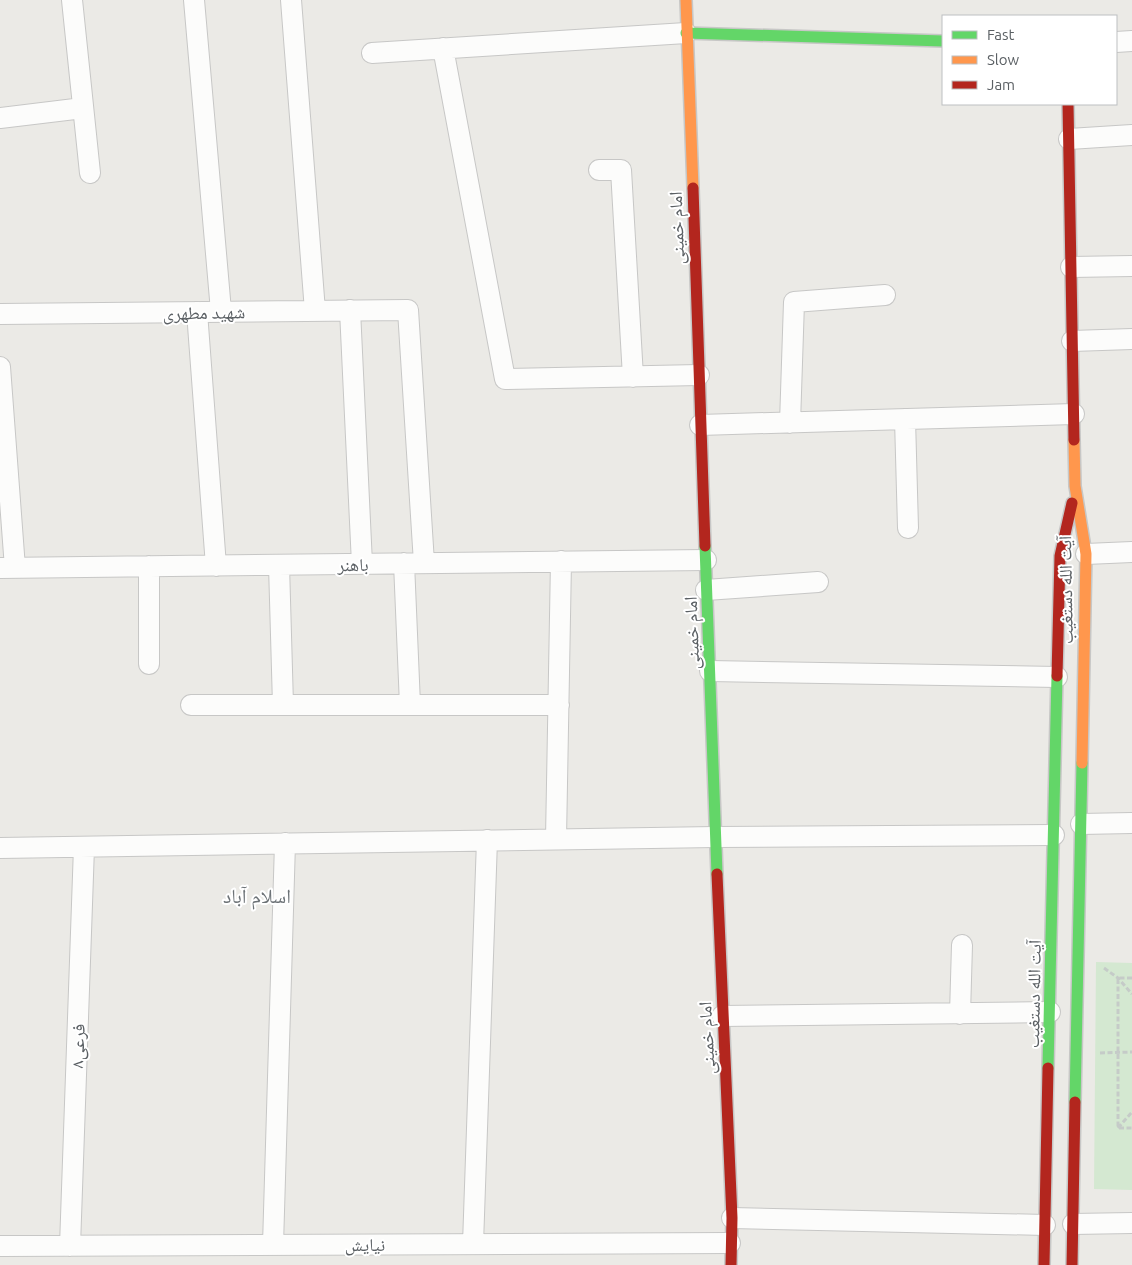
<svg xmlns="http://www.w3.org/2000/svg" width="1132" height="1265" font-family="Ubuntu,'Noto Naskh Arabic',sans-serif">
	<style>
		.green { fill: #d4e8d1 }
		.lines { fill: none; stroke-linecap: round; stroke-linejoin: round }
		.street-casing { stroke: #c7c7c6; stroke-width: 22 }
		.fast-casing { stroke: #c7c7c6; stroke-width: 14 }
		.slow-casing { stroke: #c7c7c6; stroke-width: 14 }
		.jam-casing { stroke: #c7c7c6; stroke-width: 14 }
		.path { stroke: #c5cbc8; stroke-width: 3; stroke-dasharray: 5 2.5; stroke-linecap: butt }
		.street { stroke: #fcfcfb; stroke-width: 20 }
		.fast { stroke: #63d668; stroke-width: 11 }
		.slow { stroke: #ff974d; stroke-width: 11 }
		.jam { stroke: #b3261e; stroke-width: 11 }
		.labels { text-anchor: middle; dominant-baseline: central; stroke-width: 4; stroke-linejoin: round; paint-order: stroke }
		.street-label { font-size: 18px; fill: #5b6064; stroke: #fff }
		.quarter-label { font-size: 20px; fill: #6c7276; stroke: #fff }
	</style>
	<rect width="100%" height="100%" fill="#ebeae6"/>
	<!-- green -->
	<path class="green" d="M 1096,962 L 1132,963 L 1132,1190 L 1094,1189 Z"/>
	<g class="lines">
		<defs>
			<path id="street" d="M 72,0 L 90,173
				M 194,0 L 221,311
				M 291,0 L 315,311
				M 1116,42 L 1132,41
				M 443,48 L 505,379 L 699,375
				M 372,53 L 686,33
				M 0,118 L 83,108
				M 1069,139 L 1132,135
				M 599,170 L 621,170 L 633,377
				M 1071,267 L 1132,266
				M 350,310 L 362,564
				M 197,312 L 216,566
				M 0,314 L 408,310 L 424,563
				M 1072,341 L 1132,339
				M 0,367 L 15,568
				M 905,419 L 908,528
				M 790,423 L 794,302 L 885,295
				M 700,425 L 1074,414
				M 1086,554 L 1132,552
				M 404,563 L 410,705
				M 279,565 L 283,705
				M 149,566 L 149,664
				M 0,568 L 706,560
				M 706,590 L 818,582
				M 710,671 L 1057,677
				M 191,705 L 559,705
				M 1081,824 L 1132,823
				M 556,839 L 561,561
				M 0,848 L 715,837 L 1054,835
				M 960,1014 L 962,945
				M 722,1016 L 1050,1012
				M 732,1218 L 1045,1225
				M 1073,1224 L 1132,1223
				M 473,1244 L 487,840
				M 273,1245 L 285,843
				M 0,1246 L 730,1243
				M 70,1246 L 84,847"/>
			<path id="fast" d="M 686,33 L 943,41
				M 705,546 L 717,874
				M 1048,1068 L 1057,676
				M 1075,1102 L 1082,763"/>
			<path id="slow" d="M 686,0 L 693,188
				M 1074,440 L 1075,486 L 1086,554 L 1082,763"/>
			<path id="jam" d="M 1068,104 L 1074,440
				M 693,188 L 705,546
				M 1057,676 L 1060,556 L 1072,503
				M 717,874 L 732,1218 L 731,1265
				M 1044,1265 L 1048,1068
				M 1072,1265 L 1075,1102"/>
		</defs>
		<!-- street casing -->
		<use href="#street" class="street-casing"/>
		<!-- fast casing -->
		<use href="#fast" class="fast-casing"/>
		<!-- slow casing -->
		<use href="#slow" class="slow-casing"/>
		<!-- jam casing -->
		<use href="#jam" class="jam-casing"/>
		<!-- path -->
		<path class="path" d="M 1104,968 L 1118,978 L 1132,994
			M 1132,978 L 1118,978 L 1118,1128 L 1132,1128
			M 1100,1053 L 1132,1052
			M 1118,1128 L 1132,1112"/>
		<!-- street -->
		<use href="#street" class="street"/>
		<!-- fast -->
		<use href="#fast" class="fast"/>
		<!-- slow -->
		<use href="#slow" class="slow"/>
		<!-- jam -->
		<use href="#jam" class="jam"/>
	</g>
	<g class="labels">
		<!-- street labels -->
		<g class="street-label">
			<text transform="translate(676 228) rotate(-92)">امام خمینی</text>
			<text transform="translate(204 312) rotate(-1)">شهید مطهری</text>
			<text transform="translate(353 564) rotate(-1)">باهنر</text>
			<text transform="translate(1065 590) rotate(-91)">آیت الله دستغیب</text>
			<text transform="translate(691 633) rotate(-92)">امام خمینی</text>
			<text transform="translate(1033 994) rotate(-89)">آیت الله دستغیب</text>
			<text transform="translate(706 1038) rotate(-93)">امام خمینی</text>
			<text transform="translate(77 1046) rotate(-88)">فرعی۸</text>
			<text x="365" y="1244">نیایش</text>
		</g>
		<!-- quarter labels -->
		<g class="quarter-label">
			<text x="257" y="895">اسلام آباد</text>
		</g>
	</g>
	<!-- legend -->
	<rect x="942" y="15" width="175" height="90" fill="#ffffff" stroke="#bdbfc1"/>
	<rect x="952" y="31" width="25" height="8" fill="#63d668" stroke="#bdbfc1"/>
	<text x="987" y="40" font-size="15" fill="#5b6064">Fast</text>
	<rect x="952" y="56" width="25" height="8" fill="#ff974d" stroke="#bdbfc1"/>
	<text x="987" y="65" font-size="15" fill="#5b6064">Slow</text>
	<rect x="952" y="81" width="25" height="8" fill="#b3261e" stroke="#bdbfc1"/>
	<text x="987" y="90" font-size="15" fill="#5b6064">Jam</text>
</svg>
